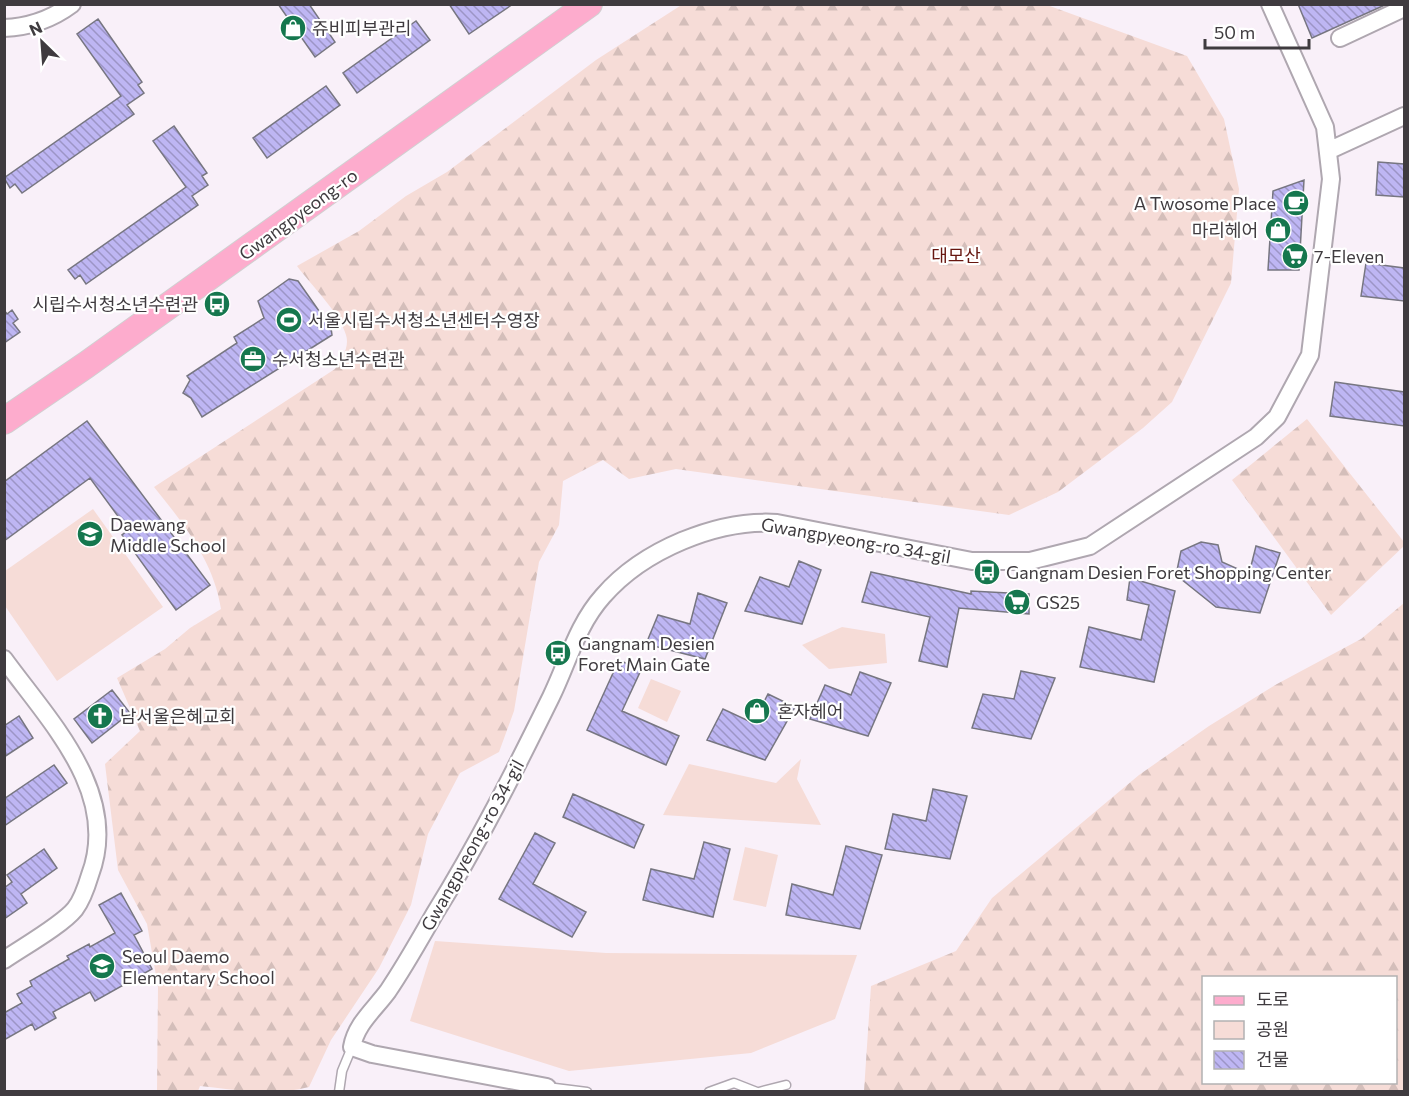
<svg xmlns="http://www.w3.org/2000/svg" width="1409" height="1096" font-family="Commissioner,'Noto Sans KR',sans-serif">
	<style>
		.forest { fill: url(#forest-firs); fill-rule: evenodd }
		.park { fill: #f6dcd7 }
		.building { fill: url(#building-back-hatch); stroke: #777681; stroke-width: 1.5 }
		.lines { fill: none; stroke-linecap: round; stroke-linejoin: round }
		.lane-casing { stroke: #afa7b0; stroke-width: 11 }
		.street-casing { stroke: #afa7b0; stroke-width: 20 }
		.primary-casing { stroke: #d1d0d1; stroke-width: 28 }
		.lane { stroke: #fff; stroke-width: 8 }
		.street { stroke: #fff; stroke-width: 16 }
		.primary { stroke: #fdaccd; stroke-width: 26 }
		.labels { text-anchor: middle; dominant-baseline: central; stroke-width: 4.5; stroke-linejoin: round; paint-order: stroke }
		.poi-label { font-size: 18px; fill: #3f3b3f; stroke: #fff; text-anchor: start }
		.street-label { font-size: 18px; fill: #3f3b3f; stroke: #fff }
		.park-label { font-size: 18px; fill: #67160f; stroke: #fff }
	</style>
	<defs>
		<pattern id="forest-firs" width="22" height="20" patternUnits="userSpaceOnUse" patternTransform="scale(1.5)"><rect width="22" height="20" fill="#f6dcd7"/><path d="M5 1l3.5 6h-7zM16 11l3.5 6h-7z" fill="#d4beba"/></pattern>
		<pattern id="building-back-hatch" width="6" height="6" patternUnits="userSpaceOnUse" patternTransform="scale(1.5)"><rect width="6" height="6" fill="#beb6f3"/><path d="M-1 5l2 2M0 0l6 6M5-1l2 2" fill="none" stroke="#9c95c6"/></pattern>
	</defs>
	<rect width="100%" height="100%" fill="#f9f0f9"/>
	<!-- forest -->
	<path class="forest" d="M 683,4 L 1047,5 L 1187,56 L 1224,119 L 1239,189 L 1231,283 L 1172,402 L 1143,428 L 1058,492 L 1009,515 L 676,469 L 629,479 L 603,460 L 563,481 L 559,525 L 539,562 L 514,711 L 499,752 L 460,773 L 428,834 L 411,905 L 379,968 L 331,1040 L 309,1087 C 274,1096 236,1090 200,1086 L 198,1091 L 157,1091 L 158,987 L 147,924 L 118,870 L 105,764 L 140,731 L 117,678 L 165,649 L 190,628 L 221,609 C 214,562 184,524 154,487 L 335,369 C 341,359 350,348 346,335 C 340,313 311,285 297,266 L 359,231 L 406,196 L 447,172 L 596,60 Z
		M 1307,419 L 1404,542 L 1404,546 L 1331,615 L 1232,480 Z
		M 1404,603 L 1404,1091 L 864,1091 L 871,986 L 956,951 L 992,898 L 1139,775 L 1209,726 L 1277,684 L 1361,639 ZM 1204,978 L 1396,978 L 1396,1082 L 1204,1082 Z"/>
	<!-- park -->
	<path class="park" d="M 93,509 L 163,607 L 57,681 L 5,606 L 5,571 Z
		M 842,627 L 885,634 L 887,663 L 829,669 L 802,645 Z
		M 651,679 L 681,691 L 667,722 L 638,708 Z
		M 801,759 L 797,779 L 821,825 L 663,815 L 689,764 L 776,783 Z
		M 745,847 L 778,855 L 766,907 L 733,900 Z
		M 435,941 L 606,953 L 857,955 L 835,1019 L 751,1053 L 569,1071 L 410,1021 Z"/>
	<!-- building -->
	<path class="building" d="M 278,4 L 309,4 L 335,42 L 315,57 Z
		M 449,4 L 513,4 L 469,34 Z
		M 1298,4 L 1387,4 L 1312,38 Z
		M 98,19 L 142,82 L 138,85 L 144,93 L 127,105 L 134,114 L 22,193 L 15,184 L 10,188 L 4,178 L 121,96 L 77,34 Z
		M 416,21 L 430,40 L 357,93 L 343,73 Z
		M 326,86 L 340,105 L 267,158 L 253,138 Z
		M 174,126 L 207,173 L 202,176 L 208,185 L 192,196 L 198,205 L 86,284 L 80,275 L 75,279 L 68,270 L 186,187 L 153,141 Z
		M 1378,162 L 1404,164 L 1404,197 L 1376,195 Z
		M 1304,180 L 1299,270 L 1268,270 L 1273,191 Z
		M 1366,263 L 1404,268 L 1404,301 L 1361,296 Z
		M 289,279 L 298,281 L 331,328 L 332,335 L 202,417 L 191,398 L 183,393 L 190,380 L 187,376 L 237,343 L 234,337 L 264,318 L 258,301 Z
		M 4,310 L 7,314 L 12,310 L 18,319 L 13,323 L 20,332 L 4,343 Z
		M 1335,382 L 1404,392 L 1404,426 L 1330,416 Z
		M 87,421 L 210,585 L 176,610 L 122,535 L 128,530 L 90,478 L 4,541 L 4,482 Z
		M 1201,542 L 1218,545 L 1222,562 L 1249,574 L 1256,546 L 1280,553 L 1260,613 L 1216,607 L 1176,575 L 1181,551 Z
		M 799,561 L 821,570 L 802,624 L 745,611 L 760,577 L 789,587 Z
		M 871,572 L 971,594 L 971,591 L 1029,594 L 1029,614 L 959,608 L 947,667 L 919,661 L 930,617 L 862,602 Z
		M 1130,578 L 1175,591 L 1154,682 L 1080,667 L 1089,627 L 1141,640 L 1149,605 L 1127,600 Z
		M 698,593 L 727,603 L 705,659 L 646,644 L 658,615 L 690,624 Z
		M 619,660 L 641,670 L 622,711 L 679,736 L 666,765 L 587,730 Z
		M 1021,671 L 1055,678 L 1031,739 L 972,728 L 983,694 L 1014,699 Z
		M 860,672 L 891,683 L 868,736 L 810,719 L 825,685 L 851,695 Z
		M 112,690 L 130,713 L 92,743 L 74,719 Z
		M 768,694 L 795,707 L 765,760 L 707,740 L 723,709 L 753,723 Z
		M 19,716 L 33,738 L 4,757 L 4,726 Z
		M 54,765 L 67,783 L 4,826 L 4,799 Z
		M 933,789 L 967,796 L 950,859 L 885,849 L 893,814 L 926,821 Z
		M 573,794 L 644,825 L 634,848 L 563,817 Z
		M 535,833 L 555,843 L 533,884 L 586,912 L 572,937 L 499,899 Z
		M 704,842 L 730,849 L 713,917 L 643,900 L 651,869 L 694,879 Z
		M 846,846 L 882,855 L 860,929 L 786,915 L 792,884 L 833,895 Z
		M 44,849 L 57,868 L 21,894 L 27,903 L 4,919 L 4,888 L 12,882 L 7,875 Z
		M 121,893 L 142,931 L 134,935 L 152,969 L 95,1001 L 90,992 L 53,1012 L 56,1018 L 35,1030 L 32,1024 L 4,1040 L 4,1013 L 22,1003 L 17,994 L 32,986 L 30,981 L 69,959 L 67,956 L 89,944 L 90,947 L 115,933 L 99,905 Z"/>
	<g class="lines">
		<defs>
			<path id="lane" d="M 547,1087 L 587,1092
				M 339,1092 L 342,1071 L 352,1047
				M 709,1092 L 734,1083 L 757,1092
				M 759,1092 L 786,1085"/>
			<path id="street" d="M 4,28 C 29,27 52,19 72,4
				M 1340,38 L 1404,8
				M 1330,150 L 1404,116
				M 4,659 C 49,721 121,793 90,875 C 87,885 82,900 75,909 C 62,925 23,947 4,960
				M 547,1087 L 372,1054 L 352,1047 C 356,1024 374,1010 388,991 C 405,966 420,939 435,913 C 478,844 515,770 551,697 C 568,662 577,625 603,596 C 643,550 717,519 777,523 L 972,561 L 1030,561 L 1090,546 L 1256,437 L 1277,417 L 1310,355 L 1331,179 L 1325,127 L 1270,4"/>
			<path id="primary" d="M 4,421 L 86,365 L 589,4"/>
		</defs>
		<!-- lane casing -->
		<use href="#lane" class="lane-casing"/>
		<!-- street casing -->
		<use href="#street" class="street-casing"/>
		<!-- primary casing -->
		<use href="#primary" class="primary-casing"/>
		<!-- lane -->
		<use href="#lane" class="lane"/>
		<!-- street -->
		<use href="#street" class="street"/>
		<!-- primary -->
		<use href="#primary" class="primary"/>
	</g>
	<!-- icons -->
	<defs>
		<symbol id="shop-disc" viewBox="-11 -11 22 22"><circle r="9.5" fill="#15774e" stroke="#fff"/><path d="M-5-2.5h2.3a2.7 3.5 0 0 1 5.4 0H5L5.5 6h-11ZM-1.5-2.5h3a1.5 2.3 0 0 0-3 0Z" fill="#fff"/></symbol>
		<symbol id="cafe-disc" viewBox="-11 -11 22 22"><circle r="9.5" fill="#15774e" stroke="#fff"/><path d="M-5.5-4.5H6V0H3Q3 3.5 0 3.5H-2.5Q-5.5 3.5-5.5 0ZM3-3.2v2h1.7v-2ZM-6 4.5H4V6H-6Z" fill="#fff"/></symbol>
		<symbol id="supermarket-disc" viewBox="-11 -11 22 22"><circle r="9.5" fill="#15774e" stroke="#fff"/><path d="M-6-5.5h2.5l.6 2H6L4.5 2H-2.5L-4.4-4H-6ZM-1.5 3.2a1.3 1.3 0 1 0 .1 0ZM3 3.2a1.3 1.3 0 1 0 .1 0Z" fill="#fff"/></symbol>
		<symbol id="bus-disc" viewBox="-11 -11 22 22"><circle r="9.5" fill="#15774e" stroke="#fff"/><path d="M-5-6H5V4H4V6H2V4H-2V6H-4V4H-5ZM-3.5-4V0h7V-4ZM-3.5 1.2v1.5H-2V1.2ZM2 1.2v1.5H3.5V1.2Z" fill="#fff"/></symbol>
		<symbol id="stadium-disc" viewBox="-11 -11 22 22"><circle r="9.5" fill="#15774e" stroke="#fff"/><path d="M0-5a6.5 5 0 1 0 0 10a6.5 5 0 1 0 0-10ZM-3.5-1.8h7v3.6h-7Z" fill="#fff"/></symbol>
		<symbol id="office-disc" viewBox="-11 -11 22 22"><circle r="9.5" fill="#15774e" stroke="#fff"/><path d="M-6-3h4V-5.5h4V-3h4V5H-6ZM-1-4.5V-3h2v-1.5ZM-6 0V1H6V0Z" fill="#fff"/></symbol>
		<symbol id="school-disc" viewBox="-11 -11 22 22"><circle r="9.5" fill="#15774e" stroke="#fff"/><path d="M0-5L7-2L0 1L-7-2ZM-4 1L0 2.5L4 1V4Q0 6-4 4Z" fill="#fff"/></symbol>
		<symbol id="church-disc" viewBox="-11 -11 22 22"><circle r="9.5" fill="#15774e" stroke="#fff"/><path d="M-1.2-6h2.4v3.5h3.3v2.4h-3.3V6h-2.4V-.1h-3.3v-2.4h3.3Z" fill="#fff"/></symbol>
	</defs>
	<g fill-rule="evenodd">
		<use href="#shop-disc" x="278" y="13" width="30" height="30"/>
		<use href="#cafe-disc" x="1281" y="188" width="30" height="30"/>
		<use href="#shop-disc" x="1263" y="215" width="30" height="30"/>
		<use href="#supermarket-disc" x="1280" y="241" width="30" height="30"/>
		<use href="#bus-disc" x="202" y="289" width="30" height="30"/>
		<use href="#stadium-disc" x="274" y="305" width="30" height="30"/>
		<use href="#office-disc" x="238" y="344" width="30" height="30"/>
		<use href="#school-disc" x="75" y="519" width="30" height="30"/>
		<use href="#bus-disc" x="972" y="557" width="30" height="30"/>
		<use href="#supermarket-disc" x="1002" y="587" width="30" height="30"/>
		<use href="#bus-disc" x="543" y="638" width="30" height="30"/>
		<use href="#shop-disc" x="742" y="696" width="30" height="30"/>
		<use href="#church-disc" x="85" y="701" width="30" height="30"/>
		<use href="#school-disc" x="87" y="951" width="30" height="30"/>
	</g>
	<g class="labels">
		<!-- poi labels -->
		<g class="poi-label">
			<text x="312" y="28">쥬비피부관리</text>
			<text x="1276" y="203" text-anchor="end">A Twosome Place</text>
			<text x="1258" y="230" text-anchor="end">마리헤어</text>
			<text x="1314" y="256">7-Eleven</text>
			<text x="198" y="304" text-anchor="end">시립수서청소년수련관</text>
			<text x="308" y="320">서울시립수서청소년센터수영장</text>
			<text x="272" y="359">수서청소년수련관</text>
			<text x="110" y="524">Daewang<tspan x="110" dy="21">Middle School</tspan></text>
			<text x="1006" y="572">Gangnam Desien Foret Shopping Center</text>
			<text x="1036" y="602">GS25</text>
			<text x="578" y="643">Gangnam Desien<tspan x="578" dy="21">Foret Main Gate</tspan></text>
			<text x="777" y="711">혼자헤어</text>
			<text x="120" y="716">남서울은혜교회</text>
			<text x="122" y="956">Seoul Daemo<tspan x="122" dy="21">Elementary School</tspan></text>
		</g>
		<!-- street labels -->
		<g class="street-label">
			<text transform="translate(298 214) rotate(-36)">Gwangpyeong-ro</text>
			<text transform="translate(856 540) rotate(10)">Gwangpyeong-ro 34-gil</text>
			<text transform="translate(472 845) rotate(-61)">Gwangpyeong-ro 34-gil</text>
		</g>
		<!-- park labels -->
		<g class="park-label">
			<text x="956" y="255">대모산</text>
		</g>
	</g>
	<!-- border -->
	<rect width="1409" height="1096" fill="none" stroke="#3f3b3f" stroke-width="12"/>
	<!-- legend -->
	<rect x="1202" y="976" width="195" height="108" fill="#ffffff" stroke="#b2b1b2" stroke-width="1.5"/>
	<rect x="1214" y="996" width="30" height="9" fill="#fdaccd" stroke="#b2b1b2" stroke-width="1.5"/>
	<text x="1256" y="1006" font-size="18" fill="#3f3b3f">도로</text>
	<rect x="1214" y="1021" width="30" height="18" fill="#f6dcd7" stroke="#b2b1b2" stroke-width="1.5"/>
	<text x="1256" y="1036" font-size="18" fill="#3f3b3f">공원</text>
	<rect x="1214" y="1051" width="30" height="18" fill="url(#building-back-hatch)" stroke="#b2b1b2" stroke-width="1.5"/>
	<text x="1256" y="1066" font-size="18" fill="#3f3b3f">건물</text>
	<!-- north arrow -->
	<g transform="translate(42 42) rotate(335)" stroke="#ffffff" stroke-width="4.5" paint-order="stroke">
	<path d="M0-4.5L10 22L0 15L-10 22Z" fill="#3f3b3f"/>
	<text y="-9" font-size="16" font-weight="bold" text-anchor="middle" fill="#3f3b3f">N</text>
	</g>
	<!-- scale -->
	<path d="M1205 39v9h104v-9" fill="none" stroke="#3f3b3f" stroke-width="3"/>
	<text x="1214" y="39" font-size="18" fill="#3f3b3f" stroke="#ffffff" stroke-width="4.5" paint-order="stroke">50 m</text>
</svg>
